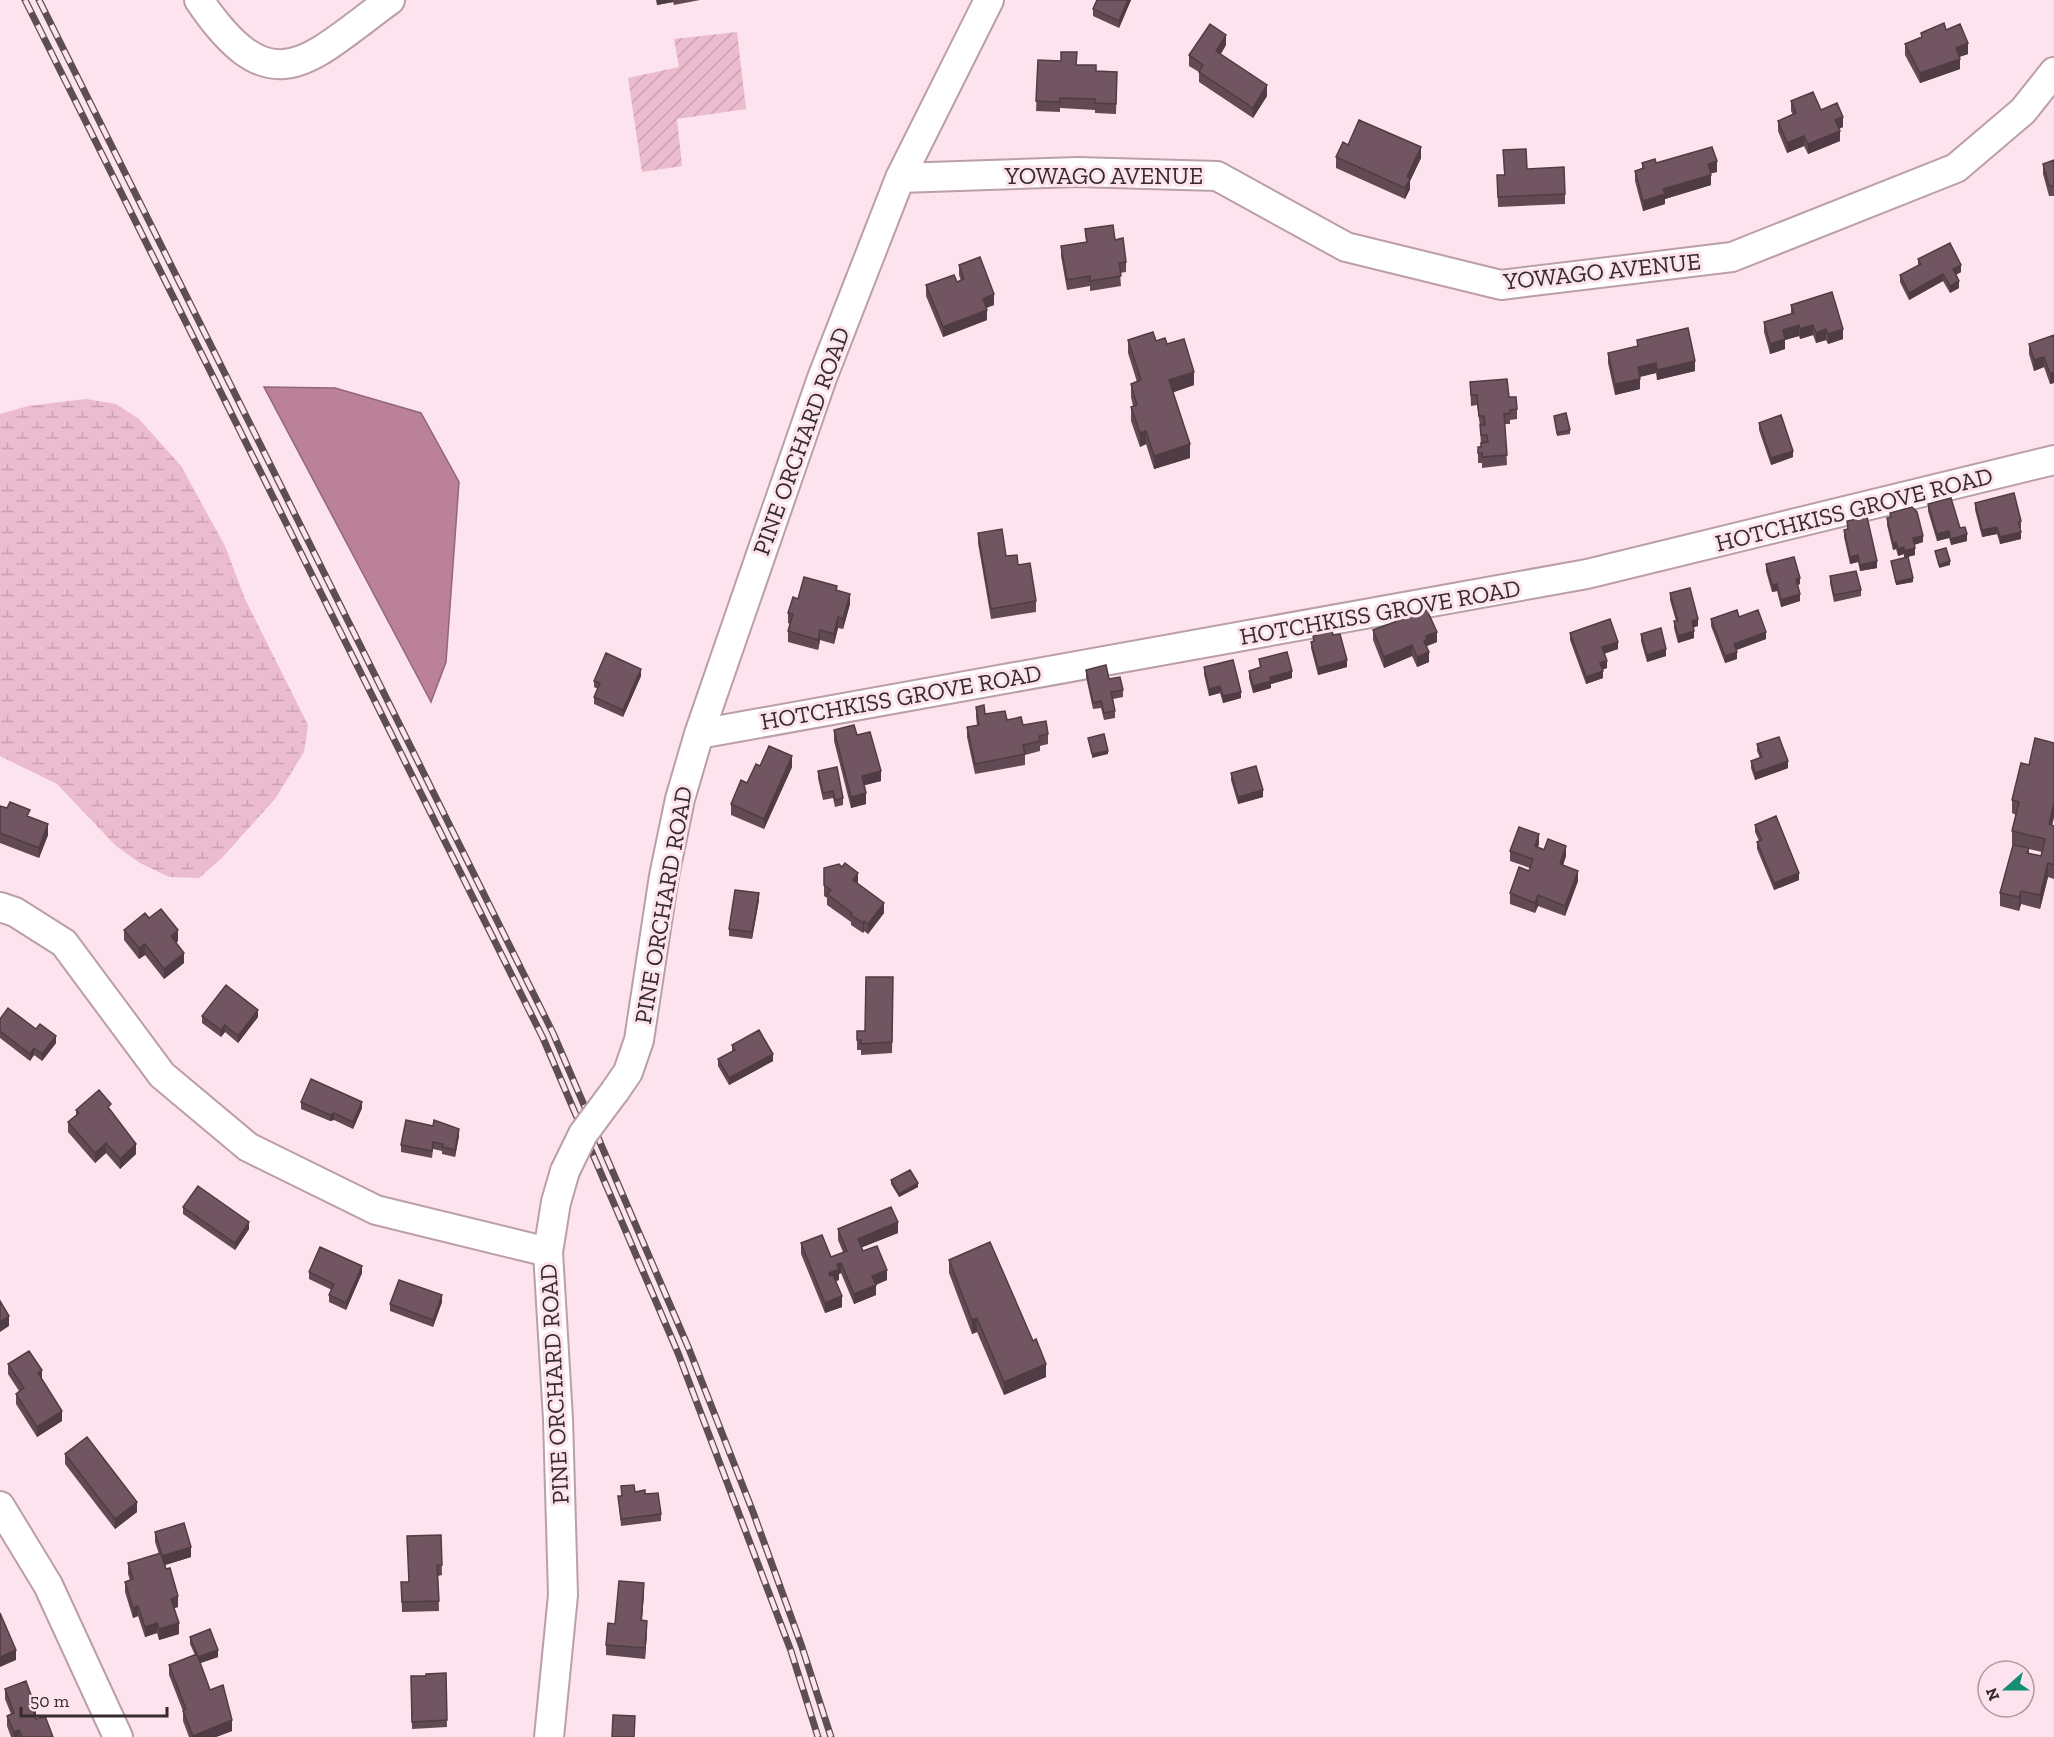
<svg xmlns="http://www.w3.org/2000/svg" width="2054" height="1737" font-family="'Zilla Slab',serif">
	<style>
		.wetland { fill: url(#wetland-marsh) }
		.garden { fill: url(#garden-furrows) }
		.water { fill: #ba8199; stroke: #926779; stroke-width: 1.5 }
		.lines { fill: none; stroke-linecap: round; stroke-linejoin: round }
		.minor-casing { stroke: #bb9ea9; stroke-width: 32 }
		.minor { stroke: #fff; stroke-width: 28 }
		.rail-casing { stroke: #5c4e53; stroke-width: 7 }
		.rail { stroke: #fce3ed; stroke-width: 4.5; stroke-dasharray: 14; stroke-linecap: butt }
		.minor-bridge-casing { stroke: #bb9ea9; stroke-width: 32; stroke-linecap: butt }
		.minor-bridge { stroke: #fff; stroke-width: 28 }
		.wall { fill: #614a53; fill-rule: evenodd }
		.shaded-wall { fill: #4f3c44 }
		.building { fill: #715661; stroke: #4f3c44; stroke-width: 1.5 }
		.labels { text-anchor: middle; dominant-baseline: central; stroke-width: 6; stroke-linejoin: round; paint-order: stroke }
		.street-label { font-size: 24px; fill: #362b2f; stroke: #fce3ed }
	</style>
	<defs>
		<pattern id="wetland-marsh" width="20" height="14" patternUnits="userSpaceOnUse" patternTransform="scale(1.5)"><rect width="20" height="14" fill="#ebbbce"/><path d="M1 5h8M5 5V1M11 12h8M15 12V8" fill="none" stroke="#caa1b1"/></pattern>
		<pattern id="garden-furrows" width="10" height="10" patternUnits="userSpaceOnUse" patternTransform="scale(1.5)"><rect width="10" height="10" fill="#ebbbce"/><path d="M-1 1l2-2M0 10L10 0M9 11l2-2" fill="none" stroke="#caa1b1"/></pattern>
	</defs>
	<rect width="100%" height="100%" fill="#fce3ed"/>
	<!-- wetland -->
	<path class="wetland" d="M 86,399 L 116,404 L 139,419 L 181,466 L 225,546 L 245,599 L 308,725 L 304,752 L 275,799 L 221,859 L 199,878 L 169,877 L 140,863 L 116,846 L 57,784 L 0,756 L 0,414 L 28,406 Z"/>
	<!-- garden -->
	<path class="garden" d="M 737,32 L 746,109 L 677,119 L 682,166 L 642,172 L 628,78 L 679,67 L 674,39 Z"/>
	<!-- water -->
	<path class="water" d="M 264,387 L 335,388 L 421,413 L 459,482 L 446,662 L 431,702 Z"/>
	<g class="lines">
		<defs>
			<path id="minor" d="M 199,0 C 272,108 308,60 390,0
				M 900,178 L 1078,172 L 1217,176 L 1346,247 L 1501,285 L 1732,257 L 1956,168 L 2023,111 L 2054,72
				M 699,734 L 1587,574 L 2054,460
				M 0,907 L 15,912 L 64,943 L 162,1075 L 248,1147 L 376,1210 L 548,1252
				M 615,1091 L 628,1072 L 639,1040 L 664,876 L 680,799 L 699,734 L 822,378 L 900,178 L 989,0
				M 0,1506 L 48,1585 L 118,1737
				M 549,1737 L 563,1595 L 558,1419 L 548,1252 L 556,1202 L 565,1171"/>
		</defs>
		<!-- minor casing -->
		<use href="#minor" class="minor-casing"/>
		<!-- minor -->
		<use href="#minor" class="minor"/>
		<defs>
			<path id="rail" d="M 25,0 L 543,1038 L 678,1353 L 791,1651 L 818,1737
				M 39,0 L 553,1033 L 689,1349 L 753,1512 L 802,1647 L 831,1737"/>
		</defs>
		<!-- rail casing -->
		<use href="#rail" class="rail-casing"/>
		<!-- rail -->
		<use href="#rail" class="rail"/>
		<defs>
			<path id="minor-bridge" d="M 565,1171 L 583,1134 L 615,1091"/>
		</defs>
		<!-- minor-bridge casing -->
		<use href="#minor-bridge" class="minor-bridge-casing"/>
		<!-- minor-bridge -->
		<use href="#minor-bridge" class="minor-bridge"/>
	</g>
	<!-- wall -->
	<path class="wall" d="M 656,0 L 700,0 L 674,5 L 673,2 L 657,5 Z
		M 1097,0 L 1131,0 L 1119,28 L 1093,16 L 1093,9 Z
		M 1946,30 L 1968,54 L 1959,57 L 1960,69 L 1920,83 L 1905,55 L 1905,44 L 1921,37 L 1921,33 Z
		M 1226,45 L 1221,54 L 1267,96 L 1253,118 L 1199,82 L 1199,72 L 1189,66 L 1189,55 Z
		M 1038,60 L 1077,65 L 1096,71 L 1117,72 L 1116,114 L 1095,113 L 1095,110 L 1060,108 L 1060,112 L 1036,111 Z
		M 1791,101 L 1821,110 L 1843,127 L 1839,129 L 1840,141 L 1808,154 L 1804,146 L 1787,153 L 1778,131 L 1778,121 L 1793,115 L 1791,111 Z
		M 1348,145 L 1421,158 L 1410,181 L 1410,189 L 1405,199 L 1336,168 L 1336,157 Z
		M 1503,150 L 1527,169 L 1565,194 L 1565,204 L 1498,207 L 1497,175 L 1504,175 Z
		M 2054,160 L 2054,196 L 2049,196 L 2043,174 L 2043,164 Z
		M 1642,163 L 1656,163 L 1717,172 L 1711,173 L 1711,185 L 1665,199 L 1665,204 L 1643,211 L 1635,181 L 1635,171 L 1642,168 Z
		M 1085,229 L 1115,240 L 1126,262 L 1126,272 L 1120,273 L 1121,286 L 1090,291 L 1090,286 L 1067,290 L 1061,256 L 1061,246 L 1086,242 Z
		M 1918,259 L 1961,272 L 1956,275 L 1959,288 L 1950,293 L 1943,281 L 1909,300 L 1900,282 L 1900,275 L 1918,266 Z
		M 959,265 L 994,305 L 986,308 L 987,320 L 943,337 L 926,296 L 926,285 L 957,282 L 961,281 L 959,275 Z
		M 1791,305 L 1843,339 L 1828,344 L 1826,340 L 1816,343 L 1813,335 L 1800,339 L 1799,336 L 1785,340 L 1785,349 L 1770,354 L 1764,332 L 1764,322 L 1791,314 Z
		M 2054,335 L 2054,392 L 2054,383 L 2050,384 L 2044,367 L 2034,371 L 2029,354 L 2029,344 Z
		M 1128,340 L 1156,341 L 1167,344 L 1194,385 L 1173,392 L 1190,458 L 1154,469 L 1146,444 L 1140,447 L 1131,421 L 1131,407 L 1133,406 L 1131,397 L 1131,384 L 1137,382 L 1128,353 Z
		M 1637,340 L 1695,371 L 1657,380 L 1656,373 L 1640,377 L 1640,389 L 1615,395 L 1608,363 L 1608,353 L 1637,346 Z
		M 1470,382 L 1509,397 L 1517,409 L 1517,419 L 1510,420 L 1510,424 L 1505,424 L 1507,465 L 1482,468 L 1482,463 L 1478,463 L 1478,447 L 1481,447 L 1480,426 L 1477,405 L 1471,406 Z
		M 1554,416 L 1570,430 L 1570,434 L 1557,436 Z
		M 1759,423 L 1793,457 L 1771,465 L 1759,430 Z
		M 1975,503 L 2021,521 L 2021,528 L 2020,528 L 2021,539 L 2000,544 L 1997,534 L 1982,537 L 1975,510 Z
		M 1928,504 L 1960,528 L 1967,541 L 1951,545 L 1949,538 L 1937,541 L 1928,511 Z
		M 1890,513 L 1923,542 L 1914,545 L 1915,555 L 1907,557 L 1913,582 L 1896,585 L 1891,561 L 1904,558 L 1904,554 L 1898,556 L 1896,549 L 1893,550 L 1887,525 L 1887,518 L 1890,517 Z
		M 1847,521 L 1877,568 L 1860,571 L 1858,562 L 1850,564 L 1844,537 L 1844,530 L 1847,529 Z
		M 978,533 L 1018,565 L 1036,601 L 1036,612 L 991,619 L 978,543 Z
		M 1766,564 L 1800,584 L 1798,585 L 1800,601 L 1781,607 L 1777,591 L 1772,592 L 1766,571 Z
		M 1830,576 L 1861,590 L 1861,596 L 1834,602 L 1830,583 Z
		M 837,591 L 850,604 L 843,629 L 838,628 L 834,644 L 820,640 L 818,650 L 788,642 L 788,631 L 790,624 L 788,623 L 788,613 L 798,599 Z
		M 1670,593 L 1698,626 L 1694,627 L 1694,638 L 1678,643 L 1674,628 L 1674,621 L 1676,621 L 1670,600 Z
		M 1739,617 L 1766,639 L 1736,650 L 1737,659 L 1725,663 L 1711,626 L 1711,619 Z
		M 1373,630 L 1437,642 L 1427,646 L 1429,662 L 1417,667 L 1412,656 L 1384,668 L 1373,640 Z
		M 1570,633 L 1618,649 L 1604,654 L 1607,668 L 1602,670 L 1603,678 L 1586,684 L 1570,640 Z
		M 1641,634 L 1666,656 L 1647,662 L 1641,641 Z
		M 1333,635 L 1347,667 L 1318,675 L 1311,648 L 1311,642 L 1313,641 L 1313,636 Z
		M 1259,659 L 1292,678 L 1271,684 L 1271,688 L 1253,693 L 1249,678 L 1249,671 L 1260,668 Z
		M 1204,667 L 1241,698 L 1223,703 L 1220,693 L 1209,696 L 1204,674 Z
		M 1086,670 L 1109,679 L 1123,690 L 1123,697 L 1113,699 L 1115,711 L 1115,718 L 1104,720 L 1101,708 L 1093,709 L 1086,677 Z
		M 641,676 L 623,717 L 594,704 L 594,697 L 598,689 L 594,687 L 594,681 Z
		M 976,707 L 985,714 L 1007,720 L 1048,734 L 1048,744 L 1040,746 L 1040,751 L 1025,755 L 1025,765 L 975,774 L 967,737 L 967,727 L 977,725 L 976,717 Z
		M 834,730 L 857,735 L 881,781 L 864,785 L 866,804 L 851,808 L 834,741 Z
		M 2054,743 L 2054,817 L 2052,825 L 2054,826 L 2054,879 L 2048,877 L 2040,909 L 2021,904 L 2019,911 L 2000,906 L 2000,893 L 2013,845 L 2012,845 L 2012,831 L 2016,815 L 2012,813 L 2012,800 L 2029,765 ZM 2029,849 L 2042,852 L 2041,856 L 2029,853 Z
		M 1757,744 L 1788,768 L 1755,780 L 1751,768 L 1751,761 L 1760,758 L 1757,751 Z
		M 760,766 L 792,767 L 764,829 L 731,815 L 731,804 Z
		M 818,771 L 843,798 L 843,805 L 835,807 L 833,798 L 823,800 L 818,778 Z
		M 1231,773 L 1263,797 L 1238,804 L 1231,780 Z
		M 0,806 L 30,817 L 48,835 L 39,858 L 0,843 Z
		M 1755,825 L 1799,880 L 1774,890 L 1757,849 L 1757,842 L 1759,841 L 1755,832 Z
		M 1539,844 L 1538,847 L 1566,856 L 1563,865 L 1578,881 L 1565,916 L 1538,906 L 1535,913 L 1510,904 L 1510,893 L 1529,871 L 1530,868 L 1510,861 L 1510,851 Z
		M 824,868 L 858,883 L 858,884 L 884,913 L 868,934 L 864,931 L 863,933 L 851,925 L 851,922 L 827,905 L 827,898 L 824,896 Z
		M 759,900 L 752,939 L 729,936 L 729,929 Z
		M 149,918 L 178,941 L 176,943 L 184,963 L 164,979 L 145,955 L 139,959 L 124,940 L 124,930 Z
		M 893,977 L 892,1053 L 861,1055 L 861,1050 L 857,1050 L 857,1031 L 865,1031 Z
		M 202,1016 L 258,1017 L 238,1043 L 225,1032 L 221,1037 L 202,1023 Z
		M 0,1019 L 56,1043 L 42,1061 L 34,1055 L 30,1061 L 0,1038 Z
		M 732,1045 L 773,1061 L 729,1085 L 718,1066 L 718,1059 L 732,1051 Z
		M 301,1102 L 362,1108 L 353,1129 L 334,1120 L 330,1121 L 301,1109 Z
		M 76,1110 L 111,1112 L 136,1154 L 120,1169 L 106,1153 L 95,1163 L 68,1132 L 68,1122 L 76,1115 Z
		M 459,1136 L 455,1157 L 442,1154 L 442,1151 L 433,1149 L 432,1158 L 401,1152 L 401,1145 Z
		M 891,1180 L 918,1187 L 899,1197 L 891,1184 Z
		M 183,1207 L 249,1229 L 235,1250 L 183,1214 Z
		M 838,1229 L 898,1233 L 862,1247 L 863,1251 L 887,1280 L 876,1285 L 876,1295 L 854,1304 L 841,1273 L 839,1274 L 839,1280 L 835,1281 L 842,1307 L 825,1313 L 801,1254 L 801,1243 L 831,1257 L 843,1252 L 838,1240 Z
		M 949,1260 L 1046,1377 L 1004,1395 L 977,1332 L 972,1334 L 949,1273 Z
		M 309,1272 L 362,1273 L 346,1310 L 329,1302 L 329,1295 L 332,1290 L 309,1279 Z
		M 442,1302 L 433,1327 L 390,1311 L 390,1304 Z
		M 8,1364 L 42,1379 L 62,1421 L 37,1437 L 16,1404 L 16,1394 L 19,1391 L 8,1374 Z
		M 65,1454 L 137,1512 L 115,1529 L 65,1464 Z
		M 621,1486 L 635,1492 L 645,1494 L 661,1514 L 661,1521 L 621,1526 L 618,1496 L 621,1496 Z
		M 155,1532 L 191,1557 L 165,1565 L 178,1607 L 174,1608 L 179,1634 L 159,1640 L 157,1633 L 145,1637 L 138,1616 L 133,1618 L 125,1592 L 125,1582 L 130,1580 L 128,1574 L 128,1563 L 159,1554 L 155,1542 Z
		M 441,1535 L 442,1575 L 438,1576 L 439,1611 L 402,1612 L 401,1582 L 409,1582 Z
		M 644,1593 L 642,1621 L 647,1632 L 645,1659 L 606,1655 L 606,1645 L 615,1624 Z
		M 190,1637 L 218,1657 L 200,1663 L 210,1690 L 232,1731 L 216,1737 L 189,1737 L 183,1721 L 183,1711 L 169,1675 L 169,1665 L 195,1655 L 190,1644 Z
		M 446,1673 L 447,1727 L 412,1729 L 411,1676 L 426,1676 Z
		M 5,1689 L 36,1719 L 53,1737 L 11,1737 L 7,1726 L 7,1716 L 11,1714 L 5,1699 Z"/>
	<!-- shaded-wall -->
	<path class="shaded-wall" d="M 657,0 L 673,0 L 673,2 L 657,5 Z
		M 1128,0 L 1131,0 L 1119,28 L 1119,21 Z
		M 1226,35 L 1226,45 L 1216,61 L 1216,51 Z
		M 1968,43 L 1968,54 L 1956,58 L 1956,48 Z
		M 1960,59 L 1960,69 L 1920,83 L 1920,73 Z
		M 1267,85 L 1267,96 L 1253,118 L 1253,108 Z
		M 1843,117 L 1843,127 L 1835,130 L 1835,120 Z
		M 1840,131 L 1840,141 L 1808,154 L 1808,144 Z
		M 1804,136 L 1804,146 L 1787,153 L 1787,143 Z
		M 1421,147 L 1421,158 L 1410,181 L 1410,189 L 1405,199 L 1405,188 L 1407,177 Z
		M 1717,161 L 1717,172 L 1708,174 L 1708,164 Z
		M 1711,175 L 1711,185 L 1665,199 L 1665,204 L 1643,211 L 1643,201 L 1663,189 Z
		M 1961,265 L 1961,272 L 1953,276 L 1953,269 Z
		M 1943,274 L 1943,281 L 1909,300 L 1909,293 Z
		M 1959,281 L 1959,288 L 1950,293 L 1950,286 Z
		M 994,294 L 994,305 L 983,309 L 983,299 Z
		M 987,310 L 987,320 L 943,337 L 943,327 Z
		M 1799,325 L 1799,336 L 1785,340 L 1785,349 L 1770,354 L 1770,344 L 1783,330 Z
		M 1813,325 L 1813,335 L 1800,339 L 1800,329 Z
		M 1826,329 L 1826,340 L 1816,343 L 1816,333 Z
		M 1843,329 L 1843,339 L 1828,344 L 1828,334 Z
		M 2044,357 L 2044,367 L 2034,371 L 2034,360 Z
		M 1695,361 L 1695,371 L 1657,380 L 1657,370 Z
		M 1656,363 L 1656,373 L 1638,377 L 1638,367 Z
		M 1194,372 L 1194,385 L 1169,394 L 1169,380 Z
		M 2054,372 L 2054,383 L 2050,384 L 2050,374 Z
		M 1640,379 L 1640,389 L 1615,395 L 1615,384 Z
		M 1146,431 L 1146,444 L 1140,447 L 1140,433 Z
		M 1190,444 L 1190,458 L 1154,469 L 1154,456 Z
		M 1793,451 L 1793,457 L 1771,465 L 1771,458 Z
		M 1997,527 L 1997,534 L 1982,537 L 1982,530 Z
		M 1949,531 L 1949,538 L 1937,541 L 1937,534 Z
		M 2021,532 L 2021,539 L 2000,544 L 2000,537 Z
		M 1967,534 L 1967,541 L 1951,545 L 1951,539 Z
		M 1923,536 L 1923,542 L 1913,545 L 1913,538 Z
		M 1896,542 L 1896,549 L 1893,550 L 1893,543 Z
		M 1904,547 L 1904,554 L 1898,556 L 1898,549 Z
		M 1915,548 L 1915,555 L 1904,558 L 1904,551 Z
		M 1858,555 L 1858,562 L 1850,564 L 1850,557 Z
		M 1877,561 L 1877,568 L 1860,571 L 1860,565 Z
		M 1950,561 L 1950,565 L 1939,568 L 1939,565 Z
		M 1800,578 L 1800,584 L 1796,585 L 1796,579 Z
		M 1913,578 L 1913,582 L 1896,585 L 1896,582 Z
		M 1777,584 L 1777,591 L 1772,592 L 1772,585 Z
		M 850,594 L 850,604 L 843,629 L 843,619 Z
		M 1800,594 L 1800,601 L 1781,607 L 1781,600 Z
		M 838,617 L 838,628 L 834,644 L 834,634 Z
		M 1698,619 L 1698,626 L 1692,628 L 1692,621 Z
		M 820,630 L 820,640 L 818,650 L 818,640 Z
		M 1694,631 L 1694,638 L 1678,643 L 1678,636 Z
		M 1437,632 L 1437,642 L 1427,646 L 1427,650 L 1424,641 L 1426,636 Z
		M 1766,632 L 1766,639 L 1734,651 L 1734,644 Z
		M 1618,642 L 1618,649 L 1602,654 L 1602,647 Z
		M 1412,645 L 1412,656 L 1384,668 L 1384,657 Z
		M 1666,649 L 1666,656 L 1647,662 L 1647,655 Z
		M 1429,652 L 1429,662 L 1417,667 L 1417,657 Z
		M 1737,652 L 1737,659 L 1725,663 L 1725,656 Z
		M 1347,660 L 1347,667 L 1318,675 L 1318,668 Z
		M 1607,661 L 1607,668 L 1600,670 L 1600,663 Z
		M 641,669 L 641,676 L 623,717 L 623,710 Z
		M 1292,671 L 1292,678 L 1271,684 L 1271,688 L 1253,693 L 1253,686 L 1270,677 Z
		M 1603,671 L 1603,678 L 1586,684 L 1586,677 Z
		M 1220,686 L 1220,693 L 1209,696 L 1209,689 Z
		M 1241,692 L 1241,698 L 1223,703 L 1223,696 Z
		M 1108,751 L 1108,754 L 1092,758 L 1092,754 Z
		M 792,756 L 792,767 L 764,829 L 764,819 Z
		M 1788,761 L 1788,768 L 1755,780 L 1755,773 Z
		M 881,771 L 881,781 L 862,786 L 862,776 Z
		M 1263,790 L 1263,797 L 1238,804 L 1238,797 Z
		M 866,793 L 866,804 L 851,808 L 851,797 Z
		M 2054,803 L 2054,817 L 2049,838 L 2049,824 Z
		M 48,824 L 48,835 L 39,858 L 39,848 Z
		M 1539,834 L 1539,844 L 1535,856 L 1535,846 Z
		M 1566,846 L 1566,856 L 1560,874 L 1560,864 Z
		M 2048,863 L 2048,877 L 2040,909 L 2040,895 Z
		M 1578,871 L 1578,881 L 1565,916 L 1565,906 Z
		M 858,873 L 858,883 L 853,891 L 853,880 Z
		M 1799,873 L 1799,880 L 1774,890 L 1774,883 Z
		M 2021,891 L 2021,904 L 2019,911 L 2019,897 Z
		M 759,893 L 759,900 L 752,939 L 752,932 Z
		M 1538,895 L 1538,906 L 1535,913 L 1535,903 Z
		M 884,903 L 884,913 L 868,934 L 868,924 Z
		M 864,921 L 864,931 L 863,933 L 863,923 Z
		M 178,930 L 178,941 L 171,947 L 171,936 Z
		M 145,944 L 145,955 L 139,959 L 139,948 Z
		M 184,953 L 184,963 L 164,979 L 164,969 Z
		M 258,1010 L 258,1017 L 238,1043 L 238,1036 Z
		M 225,1025 L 225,1032 L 221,1037 L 221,1030 Z
		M 56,1036 L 56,1043 L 42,1061 L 42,1054 Z
		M 34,1048 L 34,1055 L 30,1061 L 30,1054 Z
		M 773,1054 L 773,1061 L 729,1085 L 729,1078 Z
		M 362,1102 L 362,1108 L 353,1129 L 353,1122 Z
		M 334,1113 L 334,1120 L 330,1121 L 330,1115 Z
		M 459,1129 L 459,1136 L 455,1157 L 455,1150 Z
		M 106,1143 L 106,1153 L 95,1163 L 95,1153 Z
		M 136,1144 L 136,1154 L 120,1169 L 120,1159 Z
		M 918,1183 L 918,1187 L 899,1197 L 899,1194 Z
		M 249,1222 L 249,1229 L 235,1250 L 235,1243 Z
		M 898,1222 L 898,1233 L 858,1249 L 858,1239 Z
		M 841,1263 L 841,1273 L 839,1274 L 839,1280 L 829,1284 L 829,1273 L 837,1264 Z
		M 362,1266 L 362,1273 L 346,1310 L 346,1303 Z
		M 887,1270 L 887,1280 L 872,1286 L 872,1276 Z
		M 876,1285 L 876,1295 L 854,1304 L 854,1294 Z
		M 442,1295 L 442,1302 L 433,1327 L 433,1320 Z
		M 842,1296 L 842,1307 L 825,1313 L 825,1303 Z
		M 9,1316 L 9,1326 L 0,1332 L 0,1322 Z
		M 977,1318 L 977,1332 L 972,1334 L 972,1320 Z
		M 1046,1364 L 1046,1377 L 1004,1395 L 1004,1382 Z
		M 42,1370 L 42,1381 L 38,1373 Z
		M 62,1411 L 62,1421 L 37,1437 L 37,1427 Z
		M 137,1502 L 137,1512 L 115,1529 L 115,1519 Z
		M 191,1547 L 191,1557 L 162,1566 L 162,1556 Z
		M 644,1583 L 644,1593 L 641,1631 L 641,1620 Z
		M 178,1596 L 178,1607 L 171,1609 L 171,1599 Z
		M 138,1606 L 138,1616 L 133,1618 L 133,1608 Z
		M 647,1621 L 647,1632 L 645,1659 L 645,1648 Z
		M 157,1623 L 157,1633 L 145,1637 L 145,1627 Z
		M 179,1623 L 179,1634 L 159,1640 L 159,1629 Z
		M 16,1650 L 16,1660 L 0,1667 L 0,1657 Z
		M 218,1650 L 218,1657 L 198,1664 L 198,1657 Z
		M 36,1709 L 36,1720 L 33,1711 Z
		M 232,1720 L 232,1731 L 216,1737 L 193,1737 L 193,1736 Z
		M 19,1730 L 19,1737 L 14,1737 L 14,1732 Z"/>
	<!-- building -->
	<path class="building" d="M 1097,0 L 1128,0 L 1119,21 L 1093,9 Z
		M 1944,23 L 1946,30 L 1960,24 L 1968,43 L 1956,48 L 1960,59 L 1920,73 L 1905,44 L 1922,37 L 1921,33 Z
		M 1210,24 L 1226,35 L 1216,51 L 1267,85 L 1253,108 L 1199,72 L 1203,65 L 1189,55 Z
		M 1061,52 L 1077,52 L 1076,65 L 1096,65 L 1096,71 L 1117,72 L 1116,104 L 1095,103 L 1095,99 L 1060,98 L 1060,102 L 1036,101 L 1038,60 L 1061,61 Z
		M 1813,92 L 1821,110 L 1837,103 L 1843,117 L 1835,120 L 1840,131 L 1808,144 L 1804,136 L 1787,143 L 1778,121 L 1796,113 L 1791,101 Z
		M 1359,120 L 1421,147 L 1407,177 L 1410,179 L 1405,188 L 1336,157 L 1343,142 L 1348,145 Z
		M 1712,147 L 1717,161 L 1708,164 L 1711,175 L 1663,189 L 1665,194 L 1643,201 L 1635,171 L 1644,168 L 1642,163 L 1655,159 L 1656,163 Z
		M 1526,149 L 1527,169 L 1564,167 L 1565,194 L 1498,197 L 1497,175 L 1505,175 L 1503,150 Z
		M 2054,160 L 2054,186 L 2049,186 L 2043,164 Z
		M 1113,225 L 1115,240 L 1123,238 L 1126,262 L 1119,263 L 1121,276 L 1090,281 L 1090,276 L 1067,280 L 1061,246 L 1087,242 L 1085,229 Z
		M 1950,243 L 1961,265 L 1953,269 L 1959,281 L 1950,286 L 1943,274 L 1909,293 L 1900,275 L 1921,264 L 1918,259 Z
		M 980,257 L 994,294 L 983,299 L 987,310 L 943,327 L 926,285 L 954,275 L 957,282 L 964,279 L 959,265 Z
		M 1832,292 L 1843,329 L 1828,334 L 1826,329 L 1816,333 L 1813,325 L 1800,329 L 1799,325 L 1783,330 L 1785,339 L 1770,344 L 1764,322 L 1794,313 L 1791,305 Z
		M 1688,328 L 1695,361 L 1657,370 L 1656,363 L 1638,367 L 1640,379 L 1615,384 L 1608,353 L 1638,346 L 1637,340 Z
		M 1153,332 L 1156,341 L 1165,338 L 1167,344 L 1184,339 L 1194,372 L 1169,380 L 1190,444 L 1154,456 L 1146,431 L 1140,433 L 1131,407 L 1137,405 L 1131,384 L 1141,380 L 1128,340 Z
		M 2054,335 L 2054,372 L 2050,374 L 2044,357 L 2034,360 L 2029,344 Z
		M 1507,379 L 1509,397 L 1516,397 L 1517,409 L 1510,410 L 1510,413 L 1504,414 L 1507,455 L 1482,457 L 1482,453 L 1478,453 L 1478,447 L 1481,447 L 1481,443 L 1488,442 L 1487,435 L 1481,435 L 1480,425 L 1485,425 L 1484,416 L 1479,416 L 1477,395 L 1471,395 L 1470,382 Z
		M 1566,413 L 1570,430 L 1557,433 L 1554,416 Z
		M 1781,415 L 1793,451 L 1771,458 L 1759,423 Z
		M 2014,493 L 2021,521 L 2018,522 L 2021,532 L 2000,537 L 1997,527 L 1982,530 L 1975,503 Z
		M 1951,498 L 1960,528 L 1965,527 L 1967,534 L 1951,539 L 1949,531 L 1937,534 L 1928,504 Z
		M 1912,507 L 1917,512 L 1923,536 L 1913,538 L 1915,548 L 1904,551 L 1904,547 L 1898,549 L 1896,542 L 1893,543 L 1887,518 L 1891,517 L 1890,513 Z
		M 1867,517 L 1877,561 L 1860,565 L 1858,555 L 1850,557 L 1844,530 L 1848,529 L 1847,521 Z
		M 1002,529 L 1006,556 L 1017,555 L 1018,565 L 1030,563 L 1036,601 L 991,609 L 978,533 Z
		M 1946,548 L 1950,561 L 1939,565 L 1935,551 Z
		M 1794,557 L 1800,578 L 1796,579 L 1800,594 L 1781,600 L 1777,584 L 1772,585 L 1766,564 Z
		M 1908,557 L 1913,578 L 1896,582 L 1891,561 Z
		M 1856,571 L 1861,590 L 1834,595 L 1830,576 Z
		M 804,577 L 837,586 L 836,590 L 850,594 L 843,619 L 838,617 L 834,634 L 820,630 L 818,640 L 788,631 L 793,614 L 788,613 L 793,597 L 798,599 Z
		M 1690,588 L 1698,619 L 1692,621 L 1694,631 L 1678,636 L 1674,621 L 1678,621 L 1670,593 Z
		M 1427,610 L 1437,632 L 1426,636 L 1427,639 L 1424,641 L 1429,652 L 1417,657 L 1412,645 L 1384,657 L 1373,630 Z
		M 1737,610 L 1739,617 L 1758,610 L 1766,632 L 1734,644 L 1737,652 L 1725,656 L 1711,619 Z
		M 1610,619 L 1618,642 L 1602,647 L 1607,661 L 1600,663 L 1603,671 L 1586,677 L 1570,633 Z
		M 1661,628 L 1666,649 L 1647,655 L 1641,634 Z
		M 1332,631 L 1333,635 L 1340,634 L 1347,660 L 1318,668 L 1311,642 L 1314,641 L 1313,636 Z
		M 1287,652 L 1292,671 L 1270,677 L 1271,681 L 1253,686 L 1249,671 L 1261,667 L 1259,659 Z
		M 606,653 L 641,669 L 623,710 L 594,697 L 600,683 L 594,681 Z
		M 1233,660 L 1241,692 L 1223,696 L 1220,686 L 1209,689 L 1204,667 Z
		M 1106,665 L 1109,679 L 1120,677 L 1123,690 L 1111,692 L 1115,711 L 1104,713 L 1101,701 L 1093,703 L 1086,670 Z
		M 984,705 L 985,714 L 1005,711 L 1007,720 L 1021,717 L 1023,725 L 1046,721 L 1048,734 L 1039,736 L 1040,741 L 1023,745 L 1025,754 L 975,764 L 967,727 L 979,725 L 976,707 Z
		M 854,725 L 857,735 L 870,732 L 881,771 L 862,776 L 866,793 L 851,797 L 834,730 Z
		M 1104,734 L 1108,751 L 1092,754 L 1088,738 Z
		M 1779,737 L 1788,761 L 1755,773 L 1751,761 L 1762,757 L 1757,744 Z
		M 2035,738 L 2054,743 L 2054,803 L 2049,824 L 2054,826 L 2054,865 L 2048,863 L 2040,895 L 2021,891 L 2019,897 L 2000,893 L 2013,845 L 2029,848 L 2027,853 L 2041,856 L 2045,839 L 2012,831 L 2019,802 L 2012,800 L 2021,763 L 2029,765 Z
		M 769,746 L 792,756 L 764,819 L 731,804 L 741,780 L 747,783 L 756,764 L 760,766 Z
		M 1256,766 L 1263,790 L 1238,797 L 1231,773 Z
		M 837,767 L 843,798 L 835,800 L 833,791 L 823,793 L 818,771 Z
		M 10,802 L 30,810 L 27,816 L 48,824 L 39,848 L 0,833 L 0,806 L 7,808 Z
		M 1776,816 L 1799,873 L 1774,883 L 1757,842 L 1762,840 L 1755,825 Z
		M 1519,827 L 1539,834 L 1535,846 L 1544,850 L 1548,839 L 1566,846 L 1560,864 L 1578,871 L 1565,906 L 1538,895 L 1535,903 L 1510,893 L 1519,867 L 1529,871 L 1533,859 L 1510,851 Z
		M 845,863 L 858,873 L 853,880 L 884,903 L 868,924 L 864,921 L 863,923 L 851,915 L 852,913 L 827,894 L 831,890 L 824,885 L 824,868 L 839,864 L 842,867 Z
		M 735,890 L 759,893 L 752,932 L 729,929 Z
		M 161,909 L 178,930 L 171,936 L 184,953 L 164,969 L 145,944 L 139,948 L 124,930 L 145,913 L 149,918 Z
		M 866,977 L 893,977 L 892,1042 L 861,1044 L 861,1040 L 857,1040 L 857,1031 L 865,1031 Z
		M 226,985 L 258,1010 L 238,1036 L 225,1025 L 221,1030 L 202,1016 Z
		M 8,1008 L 36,1029 L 40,1024 L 56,1036 L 42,1054 L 34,1048 L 30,1054 L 0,1031 L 0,1019 Z
		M 759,1030 L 773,1054 L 729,1078 L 718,1059 L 735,1050 L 732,1045 Z
		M 311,1079 L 362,1102 L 353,1122 L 334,1113 L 330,1115 L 301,1102 Z
		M 99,1090 L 111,1104 L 108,1107 L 136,1144 L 120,1159 L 106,1143 L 95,1153 L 68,1122 L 79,1113 L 76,1110 Z
		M 406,1120 L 433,1126 L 434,1120 L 459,1129 L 455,1150 L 442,1147 L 443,1144 L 433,1142 L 432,1151 L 401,1145 Z
		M 910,1170 L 918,1183 L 899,1194 L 891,1180 Z
		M 198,1186 L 249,1222 L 235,1243 L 183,1207 Z
		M 891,1207 L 898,1222 L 858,1239 L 863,1251 L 877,1246 L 887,1270 L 872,1276 L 876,1285 L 854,1294 L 841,1263 L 837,1264 L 839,1269 L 829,1273 L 830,1276 L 833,1275 L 842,1296 L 825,1303 L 801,1243 L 822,1235 L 831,1257 L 847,1251 L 838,1229 Z
		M 990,1242 L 1033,1341 L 1036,1339 L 1046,1364 L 1004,1382 L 977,1318 L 972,1320 L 949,1260 Z
		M 320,1247 L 362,1266 L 346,1303 L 329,1295 L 334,1284 L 309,1272 Z
		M 399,1280 L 442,1295 L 433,1320 L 390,1304 Z
		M 0,1301 L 9,1316 L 0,1322 Z
		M 29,1351 L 42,1370 L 38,1373 L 62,1411 L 37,1427 L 16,1394 L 24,1388 L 8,1364 Z
		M 87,1437 L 137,1502 L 115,1519 L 65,1454 Z
		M 634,1485 L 635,1492 L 645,1490 L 645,1494 L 658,1493 L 661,1514 L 621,1519 L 618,1496 L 622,1496 L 621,1486 Z
		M 184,1523 L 191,1547 L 162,1556 L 155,1532 Z
		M 441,1535 L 442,1565 L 437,1565 L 439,1601 L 402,1602 L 401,1582 L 409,1582 L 407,1536 Z
		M 161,1553 L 166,1569 L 170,1568 L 178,1596 L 171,1599 L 179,1623 L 159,1629 L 157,1623 L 145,1627 L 138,1606 L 133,1608 L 125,1582 L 133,1579 L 128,1563 Z
		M 619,1581 L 644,1583 L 641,1620 L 647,1621 L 645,1648 L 606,1645 L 608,1623 L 615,1624 Z
		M 0,1613 L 16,1650 L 0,1657 Z
		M 210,1629 L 218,1650 L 198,1657 L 190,1637 Z
		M 197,1654 L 210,1690 L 223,1685 L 232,1720 L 193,1736 L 183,1711 L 186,1709 L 169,1665 Z
		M 446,1673 L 447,1720 L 412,1722 L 411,1676 L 426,1676 L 426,1674 Z
		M 26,1681 L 36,1709 L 33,1711 L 36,1719 L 45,1716 L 53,1737 L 22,1737 L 19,1730 L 14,1732 L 7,1716 L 14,1713 L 5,1689 Z
		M 613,1715 L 635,1716 L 634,1737 L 612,1737 Z"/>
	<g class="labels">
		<!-- street labels -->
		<g class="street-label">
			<text x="1104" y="175">YOWAGO AVENUE</text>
			<text transform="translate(1602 271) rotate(-6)">YOWAGO AVENUE</text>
			<text transform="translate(801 441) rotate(-70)">PINE ORCHARD ROAD</text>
			<text transform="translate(1854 509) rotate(-14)">HOTCHKISS GROVE ROAD</text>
			<text transform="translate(1380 612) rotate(-10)">HOTCHKISS GROVE ROAD</text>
			<text transform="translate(901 697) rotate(-10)">HOTCHKISS GROVE ROAD</text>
			<text transform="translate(663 905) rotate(-80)">PINE ORCHARD ROAD</text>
			<text transform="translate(554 1384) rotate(-93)">PINE ORCHARD ROAD</text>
		</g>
	</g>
	<!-- north arrow -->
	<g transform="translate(2006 1689) rotate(249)"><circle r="28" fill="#fce3ed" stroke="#ad99a1" stroke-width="1.5"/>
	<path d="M0-4.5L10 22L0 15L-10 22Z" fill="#158f74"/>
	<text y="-9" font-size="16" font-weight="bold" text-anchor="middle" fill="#362b2f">N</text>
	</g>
	<!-- scale -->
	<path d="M21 1707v9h146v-9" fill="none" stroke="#362b2f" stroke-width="3"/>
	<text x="30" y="1707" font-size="18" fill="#362b2f" stroke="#fce3ed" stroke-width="4.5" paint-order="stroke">50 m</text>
</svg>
